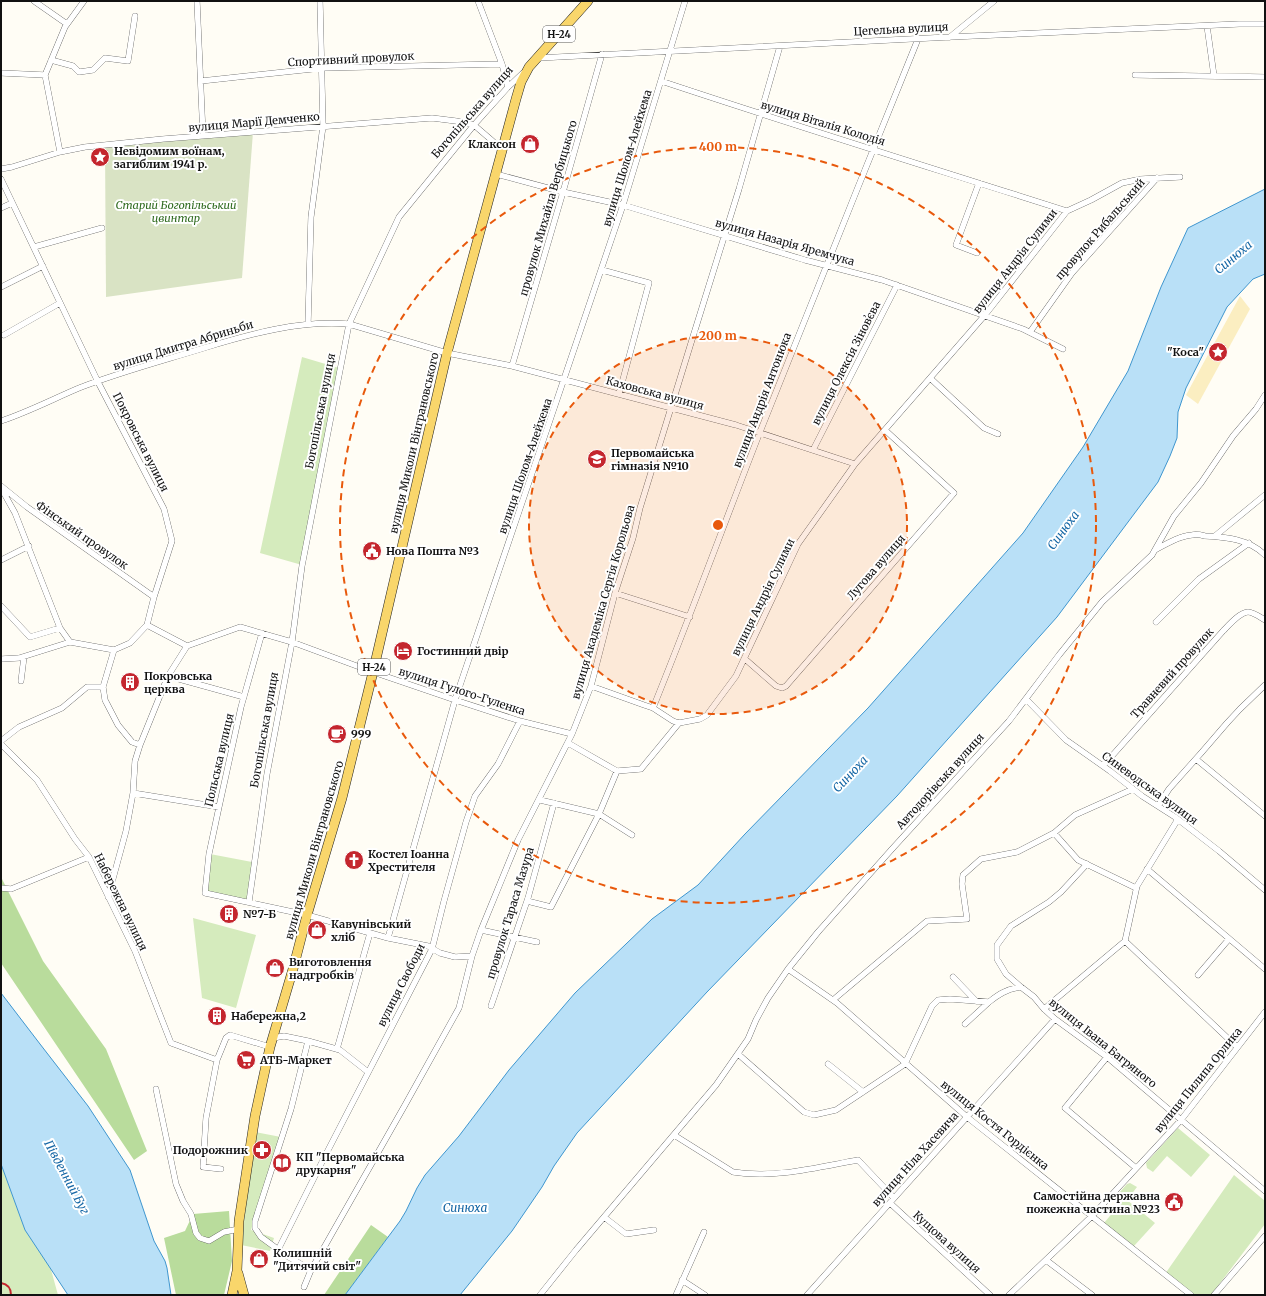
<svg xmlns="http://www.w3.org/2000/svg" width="1266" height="1296" font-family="Merriweather,serif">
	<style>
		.green { fill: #d5ebbd }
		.forest { fill: #b9dc9c }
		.sand { fill: #fbeec1 }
		.cemetery { fill: #d9e3c4 }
		.water { fill: #b9e0f7; stroke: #3f96cf }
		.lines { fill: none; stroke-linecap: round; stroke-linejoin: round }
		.street-casing { stroke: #444; stroke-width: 6 }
		.primary-casing { stroke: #222; stroke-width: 10 }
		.street { stroke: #fff; stroke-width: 5.5 }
		.primary { stroke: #f9d66b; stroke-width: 9 }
		.rail { stroke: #c4262e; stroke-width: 2 }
		.ring { fill: none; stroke: #e8590c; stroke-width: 2; stroke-dasharray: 7 5 }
		.labels { text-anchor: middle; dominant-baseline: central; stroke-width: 4; stroke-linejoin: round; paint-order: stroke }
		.shield { fill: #fff; stroke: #585858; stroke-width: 1 }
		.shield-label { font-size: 10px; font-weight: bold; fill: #111 }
		.street-label { font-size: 11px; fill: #111; stroke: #fff }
		.poi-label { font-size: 11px; font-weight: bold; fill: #111; stroke: #fff; text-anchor: start }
		.park-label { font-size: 11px; font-style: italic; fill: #2f6b1f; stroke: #fff }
		.water-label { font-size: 12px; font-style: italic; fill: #1768a6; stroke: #fff }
		.centre { fill: #e8590c; stroke: #fff; stroke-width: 2 }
		.ring-label { font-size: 12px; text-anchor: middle; font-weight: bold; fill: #e8590c; stroke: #fff; stroke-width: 4; stroke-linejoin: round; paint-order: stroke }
	</style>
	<rect width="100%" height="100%" fill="#fffdf5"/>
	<!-- green -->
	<path class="green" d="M 302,357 L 339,368 L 302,565 L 260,553 Z
		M 210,854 L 252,862 L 247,900 L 207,892 Z
		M 193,918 L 256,935 L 236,1008 L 202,998 Z
		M 1178,1128 L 1210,1155 L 1191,1177 L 1167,1156 L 1153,1172 L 1147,1168 L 1146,1163 Z
		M 255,1132 L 281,1137 L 251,1230 L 274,1238 L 270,1251 L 241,1245 Z
		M 1,1164 L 25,1230 L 50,1266 L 58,1295 L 1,1295 Z
		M 1234,1175 L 1265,1201 L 1265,1224 L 1211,1295 L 1193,1295 L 1165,1274 Z
		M 1130,1183 L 1137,1187 L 1127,1200 L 1155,1223 L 1134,1246 L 1104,1223 L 1125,1198 L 1119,1193 L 1127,1184 Z"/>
	<!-- forest -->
	<path class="forest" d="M 1,877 L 43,961 L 106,1049 L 147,1151 L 134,1160 L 1,963 Z
		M 229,1211 L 232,1261 L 224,1295 L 176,1295 L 164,1238 L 185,1231 L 193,1214 Z
		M 371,1225 L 388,1237 L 345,1295 L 324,1295 Z"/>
	<!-- sand -->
	<path class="sand" d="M 1240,296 L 1250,309 L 1198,404 L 1186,395 Z"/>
	<!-- cemetery -->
	<path class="cemetery" d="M 253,132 L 242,278 L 106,297 L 105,145 Z"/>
	<!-- water -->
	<path class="water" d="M 1265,189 L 1265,274 L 1253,279 L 1227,307 L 1186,388 L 1178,412 L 1177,438 L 1170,456 L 1158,482 L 1057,617 L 897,796 L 707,992 L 577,1133 L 554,1166 L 542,1187 L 512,1231 L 460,1295 L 345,1295 L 400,1221 L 406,1211 L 417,1188 L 425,1175 L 459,1136 L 509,1070 L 575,993 L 652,919 L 698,885 L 745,834 L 868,708 L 1023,533 L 1083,447 L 1128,371 L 1161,287 L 1188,228 Z
		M 1,993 L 40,1044 L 88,1106 L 130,1170 L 154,1241 L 165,1261 L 167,1268 L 171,1295 L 68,1295 L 25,1230 L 1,1164 Z"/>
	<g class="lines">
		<defs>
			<path id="street" d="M 34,1 L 67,24
				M 197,1 L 203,136
				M 478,1 L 502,64 L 508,87
				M 1207,26 L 1214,76
				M 950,37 L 994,1
				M 538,58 L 950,37 L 1239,24 L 1265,24
				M 51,60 L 73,66 L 79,72 L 93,70 L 105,58 L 128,61 L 135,16
				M 1,73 L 45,75
				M 1135,75 L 1265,77
				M 201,81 L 322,68 L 502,64
				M 661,81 C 796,126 932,168 1067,211
				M 60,152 L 45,75 L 65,27 L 84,1
				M 1,169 L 12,167 L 60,152 L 85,147 L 163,139 L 432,118 L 456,121 L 474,125 L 503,150
				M 496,174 L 563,192 L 623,205 L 805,260 L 882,280 L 1023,329 L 1063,349
				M 1,179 L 98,382 L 164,509 L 172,541 L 154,597 L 147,625 L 187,646
				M 1,208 L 12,203
				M 34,247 L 102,228
				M 977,253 L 956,245 L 979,183
				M 602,270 L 649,283 L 619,394
				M 1,287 L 43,266
				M 308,324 L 311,217 L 323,126 L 320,1
				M 1030,332 L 1072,273 L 1157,178
				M 4,335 L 60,303
				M 512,366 L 563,192 L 602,54
				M 930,378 L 984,428 L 998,434
				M 1,421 C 28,412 53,399 79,388 C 120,372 162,361 204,348 C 250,334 300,320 349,324 L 447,353 L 512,366 L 736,425 L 855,464
				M 813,450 L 897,285
				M 1,486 L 27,507 L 154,597
				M 1,488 L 15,513 L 60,628 L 70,642
				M 1215,536 L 1265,495
				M 1155,550 C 1166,544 1179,536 1192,535 C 1196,534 1201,535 1205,536 C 1226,537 1249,539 1265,555
				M 1,560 L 29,546
				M 615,593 L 690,617
				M 1,606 L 30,637 L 60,628
				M 1156,622 L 1199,579 L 1249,543
				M 262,633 L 241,707 L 219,807 L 209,854 L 205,893 L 307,915 L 388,938 L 428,946 L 440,953 L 455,957 L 472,956
				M 187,646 L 240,627 L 292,642 L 373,672 L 455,700 L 520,721 L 572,734
				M 114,650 L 103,687 L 105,700 L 118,725 L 132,742 L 140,745
				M 114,650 L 130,643 L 147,625
				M 1,659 L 19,658 L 70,642 L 114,650
				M 745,659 L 776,686 L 782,688 L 786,686 L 954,493 L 885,430
				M 168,676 L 244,697
				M 21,681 L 24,657
				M 591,686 L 644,705 L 653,708 L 673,721 L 679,723 L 700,719 L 707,715 L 736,676 L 798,544 L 823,509 L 855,464 L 985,315 L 1067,211 L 1091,200 L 1122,183 L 1141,179 L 1180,177
				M 1026,699 L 1066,740 L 1110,771 L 1142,796 L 1175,817 L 1219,851 L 1265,890
				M 653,708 C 690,617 724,524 760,432 C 812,300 865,170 918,39
				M 1,741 L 19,727 L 62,708 L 87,687 L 103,687
				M 568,743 L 617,771 L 641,769 L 679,723
				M 1,744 L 37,780 L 75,839 L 89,857 L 135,951 L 171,1043 L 217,1060 L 226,1038 L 230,1035 L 270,1047
				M 1196,759 L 1265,816
				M 1103,766 L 1223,631 C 1228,626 1240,612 1248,612 C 1253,612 1260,617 1265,620
				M 133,793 L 219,807
				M 540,800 L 599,814 L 632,835
				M 1158,806 L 1169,789 L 1202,752 L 1227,723 L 1240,709 L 1265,685
				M 1054,833 L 1078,860 L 1136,888
				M 1087,864 L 1061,892 L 1049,902 L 1011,926 L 997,945 L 997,959 L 1006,974 L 1021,987 L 1034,997 L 1044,1009 L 1055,1019 L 1107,1057 L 1265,1191
				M 1147,869 L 1265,969
				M 1,888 L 11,889 L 89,857
				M 108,897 L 126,831 L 133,793 L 135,761 L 140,745 L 168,676 L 187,646
				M 527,901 L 551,907 L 599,814 L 617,771
				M 249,902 L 267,774 L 292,642 L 302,566 L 349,324 L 399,217 L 474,125 L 508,87 L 523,73
				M 481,930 L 537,942
				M 388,938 L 455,700 L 623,205 L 685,1
				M 1125,941 L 1237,1047
				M 788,969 L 837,1003 L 967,1117 L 1191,1295
				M 1198,975 L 1229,939
				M 953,977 L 976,1001
				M 833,1000 L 927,921 L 967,919 L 962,884 L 963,875 L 981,859 L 1017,852 L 1054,833 L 1075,815 L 1133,789
				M 491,1006 L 528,898 L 554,803
				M 1044,1009 L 1125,941 L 1137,886 L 1178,819
				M 965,1024 L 989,1002
				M 273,1038 L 284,1036 L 308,1041
				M 337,1049 L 370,933
				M 738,1054 L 804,1112 L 814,1115 L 836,1110 L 905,1064 L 932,1006 L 938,1000 L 950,999 L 989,1002 C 999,994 1007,989 1021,987
				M 1107,1057 L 1065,1108 L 1136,1168
				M 217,1060 L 206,1118 L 203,1167 L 221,1169
				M 828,1064 L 863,1092
				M 156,1089 L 176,1184 L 183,1201 L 191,1214 L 196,1233 L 200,1238 L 209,1241 L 224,1232 L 239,1229
				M 674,1135 L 733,1172 C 773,1179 819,1167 858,1160 L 894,1198
				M 890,1203 L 990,1295
				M 604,1217 L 626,1234 L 654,1230
				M 278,1250 L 324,1158 L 432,949 L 444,901 L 466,822 L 475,796 L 498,764 L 520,721
				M 1046,1260 L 1092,1295
				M 311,1270 L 287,1256 L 261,1237 L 255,1228 L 255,1221 L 291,1109 L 308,1041 L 340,1050 L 368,1072
				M 682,1280 L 705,1295
				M 304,1287 L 311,1270 L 326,1244 L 405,1105 L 459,1008 L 472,956 L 481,930 L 518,840 L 572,734 L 591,686 L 615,593 L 633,538 L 640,508 L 691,343 L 739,189 L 780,46
				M 540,1295 L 576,1250 L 716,1085 L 748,1039 L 756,1020 L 768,998 L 788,969 L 818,932 L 892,849 L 1009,721 L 1059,655 L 1102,602 L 1152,555 L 1174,516 L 1201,483 L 1233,436 L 1256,409 L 1265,395
				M 676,1295 L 704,1232
				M 807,1295 L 1055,1019
				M 1009,1295 L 1092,1216 L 1181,1120 L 1265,1012
				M 1214,1295 L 1265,1236"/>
			<path id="primary" d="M 238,1273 L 244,1295
				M 232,1295 L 237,1271 L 239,1221 L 255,1116 L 270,1047 L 293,969 L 307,915 L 342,798 L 373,672 L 447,353 L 516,99 L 521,82 L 529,67 L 588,1"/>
		</defs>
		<!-- street casing -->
		<use href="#street" class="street-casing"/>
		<!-- primary casing -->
		<use href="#primary" class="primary-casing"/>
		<!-- street -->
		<use href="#street" class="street"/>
		<!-- primary -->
		<use href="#primary" class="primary"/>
		<!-- rail -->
		<path class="rail" d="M 1,1283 C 7,1284 11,1288 11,1295"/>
	</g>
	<!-- distance rings -->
	<circle cx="718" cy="525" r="189" fill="#e8590c" fill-opacity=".12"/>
	<g class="ring">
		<circle cx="718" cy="525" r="189"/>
		<circle cx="718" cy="525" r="378"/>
	</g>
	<!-- icons -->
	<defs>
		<symbol id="shop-disc" viewBox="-11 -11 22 22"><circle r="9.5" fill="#c4262e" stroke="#fff"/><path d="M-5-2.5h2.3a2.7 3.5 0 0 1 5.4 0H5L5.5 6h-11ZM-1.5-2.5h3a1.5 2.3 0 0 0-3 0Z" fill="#fff"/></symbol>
		<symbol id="sight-disc" viewBox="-11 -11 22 22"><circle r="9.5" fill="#c4262e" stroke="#fff"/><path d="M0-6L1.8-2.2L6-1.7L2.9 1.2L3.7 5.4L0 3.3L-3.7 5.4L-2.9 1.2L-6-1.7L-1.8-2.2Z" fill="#fff"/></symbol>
		<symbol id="school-disc" viewBox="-11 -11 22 22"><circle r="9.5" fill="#c4262e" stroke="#fff"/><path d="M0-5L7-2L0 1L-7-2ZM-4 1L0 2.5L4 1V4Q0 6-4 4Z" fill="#fff"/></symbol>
		<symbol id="civic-disc" viewBox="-11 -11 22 22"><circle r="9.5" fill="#c4262e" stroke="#fff"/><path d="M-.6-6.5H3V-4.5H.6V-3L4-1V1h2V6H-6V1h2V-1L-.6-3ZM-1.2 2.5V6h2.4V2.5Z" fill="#fff"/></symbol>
		<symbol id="hotel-disc" viewBox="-11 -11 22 22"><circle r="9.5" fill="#c4262e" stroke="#fff"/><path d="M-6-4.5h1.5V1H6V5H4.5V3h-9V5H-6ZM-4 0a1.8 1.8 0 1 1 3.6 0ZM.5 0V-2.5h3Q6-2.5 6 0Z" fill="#fff"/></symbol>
		<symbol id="building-disc" viewBox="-11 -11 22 22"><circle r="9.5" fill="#c4262e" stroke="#fff"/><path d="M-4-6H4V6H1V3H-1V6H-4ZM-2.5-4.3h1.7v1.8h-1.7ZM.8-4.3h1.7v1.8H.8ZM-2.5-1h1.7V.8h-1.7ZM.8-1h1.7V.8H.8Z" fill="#fff"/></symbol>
		<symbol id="cafe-disc" viewBox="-11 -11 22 22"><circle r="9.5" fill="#c4262e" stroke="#fff"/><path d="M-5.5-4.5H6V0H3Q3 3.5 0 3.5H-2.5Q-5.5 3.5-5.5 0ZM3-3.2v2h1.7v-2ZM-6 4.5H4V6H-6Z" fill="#fff"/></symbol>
		<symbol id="church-disc" viewBox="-11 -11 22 22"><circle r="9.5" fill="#c4262e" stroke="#fff"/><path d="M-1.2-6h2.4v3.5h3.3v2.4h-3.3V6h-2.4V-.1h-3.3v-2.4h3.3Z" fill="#fff"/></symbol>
		<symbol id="supermarket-disc" viewBox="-11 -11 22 22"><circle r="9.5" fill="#c4262e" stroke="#fff"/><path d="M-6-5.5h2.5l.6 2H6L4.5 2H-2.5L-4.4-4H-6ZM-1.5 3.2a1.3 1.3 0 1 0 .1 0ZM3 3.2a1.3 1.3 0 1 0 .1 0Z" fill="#fff"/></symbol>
		<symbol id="pharmacy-disc" viewBox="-11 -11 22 22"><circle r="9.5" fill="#c4262e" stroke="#fff"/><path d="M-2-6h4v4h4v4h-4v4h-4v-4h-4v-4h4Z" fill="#fff"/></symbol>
		<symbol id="library-disc" viewBox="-11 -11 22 22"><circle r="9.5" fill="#c4262e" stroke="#fff"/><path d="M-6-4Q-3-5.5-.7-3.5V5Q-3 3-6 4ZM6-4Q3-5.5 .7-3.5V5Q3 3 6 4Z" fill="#fff"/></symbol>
	</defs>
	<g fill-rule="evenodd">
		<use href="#shop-disc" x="519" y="133" width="22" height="22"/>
		<use href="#sight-disc" x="89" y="146" width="22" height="22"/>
		<use href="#sight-disc" x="1207" y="341" width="22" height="22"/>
		<use href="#school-disc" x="586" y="448" width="22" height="22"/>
		<use href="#civic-disc" x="361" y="540" width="22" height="22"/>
		<use href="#hotel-disc" x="392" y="640" width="22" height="22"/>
		<use href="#building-disc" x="119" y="671" width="22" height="22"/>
		<use href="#cafe-disc" x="326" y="723" width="22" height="22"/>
		<use href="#church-disc" x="343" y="849" width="22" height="22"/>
		<use href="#building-disc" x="218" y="903" width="22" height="22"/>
		<use href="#shop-disc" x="306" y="919" width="22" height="22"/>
		<use href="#shop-disc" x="264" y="957" width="22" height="22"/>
		<use href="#building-disc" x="206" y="1005" width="22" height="22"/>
		<use href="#supermarket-disc" x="235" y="1049" width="22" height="22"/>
		<use href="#pharmacy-disc" x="251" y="1139" width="22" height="22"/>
		<use href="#library-disc" x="271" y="1152" width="22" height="22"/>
		<use href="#civic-disc" x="1163" y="1191" width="22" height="22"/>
		<use href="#shop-disc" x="248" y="1248" width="22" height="22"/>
	</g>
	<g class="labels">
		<!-- shield labels -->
		<g class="shield">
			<rect x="543" y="26" width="32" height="16" rx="3"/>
			<rect x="358" y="659" width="32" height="16" rx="3"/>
		</g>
		<g class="shield-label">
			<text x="559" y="34">Н-24</text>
			<text x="374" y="667">Н-24</text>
		</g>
		<!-- street labels -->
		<g class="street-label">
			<text transform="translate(901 29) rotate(-3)">Цегельна вулиця</text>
			<text transform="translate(351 59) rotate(-3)">Спортивний провулок</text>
			<text transform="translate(472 112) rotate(-49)">Богопільська вулиця</text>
			<text transform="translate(254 122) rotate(-5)">вулиця Марії Демченко</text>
			<text transform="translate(823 123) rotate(17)">вулиця Віталія Колодія</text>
			<text transform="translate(627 158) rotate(-73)">вулиця Шолом-Алейхема</text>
			<text transform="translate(548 208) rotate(-74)">провулок Михайла Вербицького</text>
			<text transform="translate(1100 229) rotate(-49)">провулок Рибальський</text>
			<text transform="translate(785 242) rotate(16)">вулиця Назарія Яремчука</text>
			<text transform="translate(1015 261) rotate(-52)">вулиця Андрія Сулими</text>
			<text transform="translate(183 345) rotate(-17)">вулиця Дмитра Абриньби</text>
			<text transform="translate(846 363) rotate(-63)">вулиця Олексія Зіновʼєва</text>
			<text transform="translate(655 393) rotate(15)">Каховська вулиця</text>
			<text transform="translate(762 400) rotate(-69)">вулиця Андрія Антонюка</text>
			<text transform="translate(320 411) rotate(-79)">Богопільська вулиця</text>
			<text transform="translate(141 442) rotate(63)">Покровська вулиця</text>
			<text transform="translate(414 443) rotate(-77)">вулиця Миколи Вінграновського</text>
			<text transform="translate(525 466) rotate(-71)">вулиця Шолом-Алейхема</text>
			<text transform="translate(82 535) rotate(35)">Фінський провулок</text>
			<text transform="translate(876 567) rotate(-49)">Лугова вулиця</text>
			<text transform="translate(763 597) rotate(-64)">вулиця Андрія Сулими</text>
			<text transform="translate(603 602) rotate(-74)">вулиця Академіка Сергія Корольова</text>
			<text transform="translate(1172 673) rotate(-48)">Травневий провулок</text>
			<text transform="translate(462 691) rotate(18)">вулиця Гулого-Гуленка</text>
			<text transform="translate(264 730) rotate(-80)">Богопільська вулиця</text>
			<text transform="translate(219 760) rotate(-77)">Польська вулиця</text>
			<text transform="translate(940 781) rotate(-48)">Автодорівська вулиця</text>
			<text transform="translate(1150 788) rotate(36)">Синеводська вулиця</text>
			<text transform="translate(314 850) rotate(-74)">вулиця Миколи Вінграновського</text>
			<text transform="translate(121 902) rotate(64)">Набережна вулиця</text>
			<text transform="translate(510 913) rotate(-73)">провулок Тараса Мазура</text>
			<text transform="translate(401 985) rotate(-63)">вулиця Свободи</text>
			<text transform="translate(1103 1043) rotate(39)">вулиця Івана Багряного</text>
			<text transform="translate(1198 1080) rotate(-51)">вулиця Пилипа Орлика</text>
			<text transform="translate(995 1125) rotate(39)">вулиця Костя Гордієнка</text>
			<text transform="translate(915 1159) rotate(-48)">вулиця Ніла Хасевича</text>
			<text transform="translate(947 1242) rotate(42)">Кущова вулиця</text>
		</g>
		<!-- poi labels -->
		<g class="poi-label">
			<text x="516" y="144" text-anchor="end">Клаксон</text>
			<text x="114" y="151">Невідомим воїнам,<tspan x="114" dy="13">загиблим 1941 р.</tspan></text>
			<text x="1204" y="352" text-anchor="end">"Коса"</text>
			<text x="611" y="453">Первомайська<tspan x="611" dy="13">гімназія №10</tspan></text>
			<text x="386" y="551">Нова Пошта №3</text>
			<text x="417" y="651">Гостинний двір</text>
			<text x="144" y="676">Покровська<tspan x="144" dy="13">церква</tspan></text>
			<text x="351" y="734">999</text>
			<text x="368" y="854">Костел Іоанна<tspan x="368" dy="13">Хрестителя</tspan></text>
			<text x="243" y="914">№7-Б</text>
			<text x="331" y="924">Кавунівський<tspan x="331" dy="13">хліб</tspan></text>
			<text x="289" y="962">Виготовлення<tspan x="289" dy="13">надгробків</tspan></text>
			<text x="231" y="1016">Набережна,2</text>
			<text x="260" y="1060">АТБ-Маркет</text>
			<text x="248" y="1150" text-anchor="end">Подорожник</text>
			<text x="296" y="1157">КП "Первомайська<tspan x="296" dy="13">друкарня"</tspan></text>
			<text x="1160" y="1196" text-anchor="end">Самостійна державна<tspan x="1160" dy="13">пожежна частина №23</tspan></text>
			<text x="273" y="1253">Колишній<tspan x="273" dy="13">"Дитячий світ"</tspan></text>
		</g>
		<!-- park labels -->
		<g class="park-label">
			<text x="176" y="205">Старий Богопільський<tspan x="176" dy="13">цвинтар</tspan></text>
		</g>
		<!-- water labels -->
		<g class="water-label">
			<text transform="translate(1233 257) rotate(-40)">Синюха</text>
			<text transform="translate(1063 530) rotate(-54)">Синюха</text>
			<text transform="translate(850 774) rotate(-47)">Синюха</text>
			<text transform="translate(67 1177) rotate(62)">Південний Буг</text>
			<text x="465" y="1207">Синюха</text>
		</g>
	</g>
	<circle cx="718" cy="525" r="6" class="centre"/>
	<g class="ring-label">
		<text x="718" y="151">400 m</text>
		<text x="718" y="340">200 m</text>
	</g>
	<!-- border -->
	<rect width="1266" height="1296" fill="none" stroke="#111111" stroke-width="4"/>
</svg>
